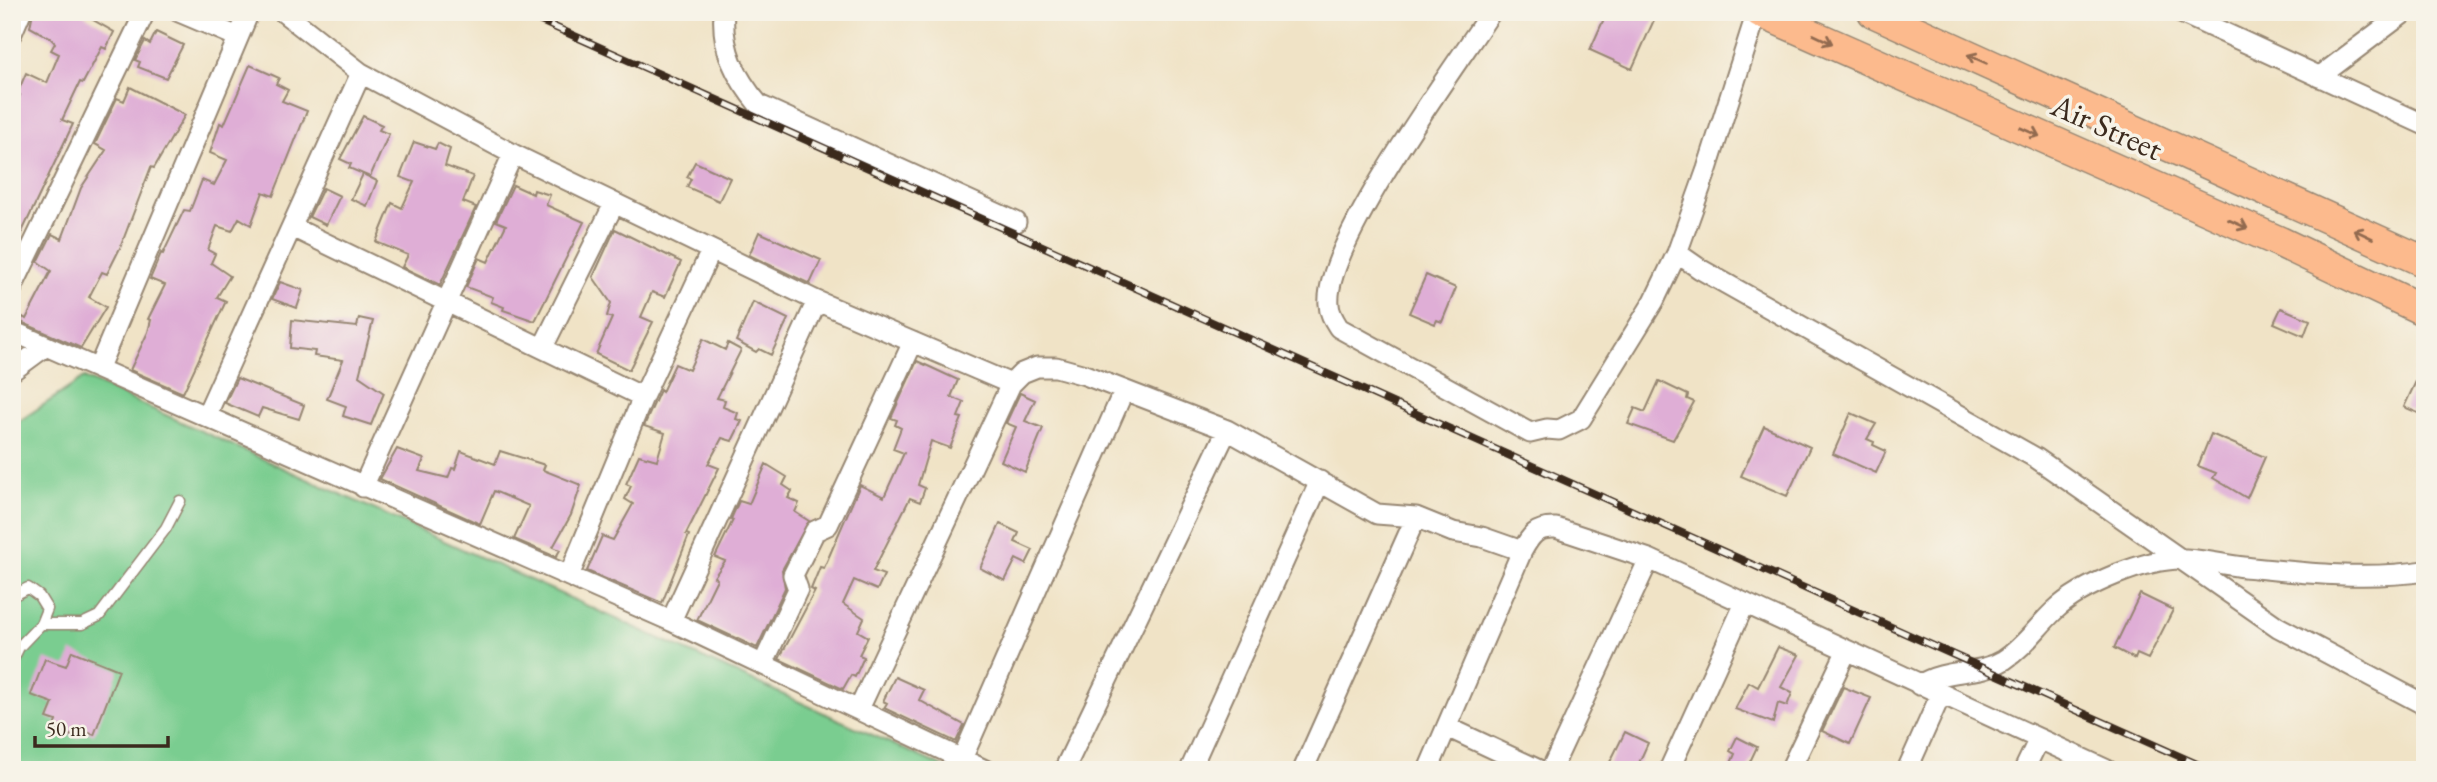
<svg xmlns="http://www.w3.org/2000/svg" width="2437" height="782" font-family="'EB Garamond',serif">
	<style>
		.green { fill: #7acd90; stroke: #5a7c57; stroke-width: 2 }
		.building { fill: #dfaed6 }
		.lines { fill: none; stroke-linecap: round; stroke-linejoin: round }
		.service-casing { stroke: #968672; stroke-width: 13 }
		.minor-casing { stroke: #968672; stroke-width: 23 }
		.primary-casing { stroke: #968672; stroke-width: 33 }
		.service { stroke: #fff; stroke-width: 10 }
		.minor { stroke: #fff; stroke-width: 19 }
		.primary { stroke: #fcba8d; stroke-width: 30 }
		.rail-casing { stroke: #3b2a1e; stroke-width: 8 }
		.rail { stroke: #f7f3e8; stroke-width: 5; stroke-dasharray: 16; stroke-linecap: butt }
		.oneway { stroke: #926b50 }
		.labels { text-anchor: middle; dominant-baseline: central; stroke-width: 7; stroke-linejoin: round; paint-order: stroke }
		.street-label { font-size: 32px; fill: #3b2a1e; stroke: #f7f3e8 }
	</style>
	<rect width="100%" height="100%" fill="#f7f3e8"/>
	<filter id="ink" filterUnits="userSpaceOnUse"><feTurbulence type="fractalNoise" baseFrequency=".0143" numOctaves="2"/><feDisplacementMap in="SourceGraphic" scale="14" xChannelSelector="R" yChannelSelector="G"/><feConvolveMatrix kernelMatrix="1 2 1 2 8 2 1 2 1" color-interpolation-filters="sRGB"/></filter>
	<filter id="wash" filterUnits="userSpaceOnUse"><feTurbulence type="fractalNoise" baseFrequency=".00686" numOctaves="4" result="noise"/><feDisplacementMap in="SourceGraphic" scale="28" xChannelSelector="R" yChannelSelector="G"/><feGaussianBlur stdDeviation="1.57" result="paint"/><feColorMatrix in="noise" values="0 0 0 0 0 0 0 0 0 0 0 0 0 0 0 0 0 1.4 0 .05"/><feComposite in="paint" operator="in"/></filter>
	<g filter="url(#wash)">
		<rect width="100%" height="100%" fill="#f0e3c6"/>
		<!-- green -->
		<path class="green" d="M 84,378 L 950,770 L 12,770 L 12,426 Z"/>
		<g id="blocks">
			<!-- building -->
			<path class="building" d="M 33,12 L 79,12 L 114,32 L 106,49 L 102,47 L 83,83 L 80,82 L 62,120 L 73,124 L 12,253 L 12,116 L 20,95 L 17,94 L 26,73 L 47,83 L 59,54 L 51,50 L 55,43 L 50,38 L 30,27 Z
				M 1607,12 L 1637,12 L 1654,20 L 1632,69 L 1590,50 Z
				M 156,32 L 183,45 L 166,78 L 138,67 L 140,62 L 135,60 L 145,41 L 150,44 Z
				M 250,65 L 279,78 L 276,84 L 288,90 L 282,101 L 307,111 L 273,196 L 263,192 L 251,225 L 239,218 L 232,231 L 217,226 L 208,250 L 215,254 L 211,263 L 230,276 L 217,297 L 226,301 L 183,393 L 130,370 L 148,332 L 151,320 L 148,319 L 165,285 L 150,279 L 161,253 L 163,254 L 184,210 L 190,211 L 202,180 L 214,185 L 227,160 L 210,153 L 220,123 L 224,125 Z
				M 130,87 L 185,115 L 154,168 L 151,167 L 120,248 L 107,274 L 102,272 L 89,297 L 106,307 L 81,348 L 21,322 L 23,317 L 26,319 L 51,271 L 38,262 L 52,234 L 62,239 L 81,188 L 106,150 L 95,144 L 117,98 L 124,101 Z
				M 363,116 L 382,125 L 379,130 L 389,134 L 370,177 L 349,168 L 351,164 L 340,159 Z
				M 414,142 L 435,149 L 438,143 L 450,149 L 445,166 L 473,176 L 463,202 L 476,207 L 440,285 L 402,267 L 408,255 L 376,242 L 392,203 L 402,208 L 414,182 L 400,177 Z
				M 695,162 L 730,178 L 719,201 L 687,187 L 691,179 L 687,177 Z
				M 363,174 L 377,181 L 367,206 L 351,199 Z
				M 513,185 L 533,194 L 534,190 L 550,195 L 546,205 L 584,222 L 535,321 L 503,310 L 504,307 L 491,302 L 493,297 L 466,287 L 479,258 L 488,262 L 506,225 L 496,221 Z
				M 323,188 L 340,196 L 326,225 L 309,217 Z
				M 615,229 L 681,262 L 665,297 L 652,292 L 641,317 L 653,322 L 629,370 L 596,354 L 612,318 L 607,316 L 611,303 L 593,277 Z
				M 759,232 L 821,260 L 810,284 L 749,255 Z
				M 1426,275 L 1456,288 L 1442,322 L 1437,320 L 1435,324 L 1409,313 Z
				M 280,282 L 303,290 L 297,308 L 272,299 Z
				M 753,302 L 788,319 L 771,355 L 759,349 L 756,352 L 736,341 Z
				M 2281,308 L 2310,320 L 2304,336 L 2274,323 Z
				M 359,318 L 373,321 L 359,376 L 384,393 L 371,425 L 343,416 L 346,406 L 327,399 L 343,360 L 314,356 L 315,351 L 290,348 L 292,320 L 357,327 Z
				M 703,339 L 725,350 L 728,343 L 741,350 L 717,398 L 725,400 L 723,407 L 738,413 L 736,419 L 742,421 L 732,441 L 722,438 L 708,464 L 719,468 L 686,534 L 689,535 L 662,603 L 587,571 L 602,536 L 613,540 L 633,504 L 625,499 L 631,486 L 626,484 L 639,455 L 657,460 L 665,433 L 644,426 L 660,390 L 662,392 L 675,364 L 689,370 Z
				M 917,361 L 958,380 L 951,397 L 964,402 L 958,417 L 962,418 L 950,448 L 931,441 L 918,485 L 925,488 L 920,502 L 910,498 L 873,571 L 884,575 L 877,590 L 854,580 L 843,604 L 864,618 L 858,631 L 868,637 L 859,655 L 864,657 L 855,677 L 851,675 L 843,689 L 779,659 L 815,591 L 811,589 L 820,567 L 824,568 L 860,485 L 884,497 L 904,453 L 893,449 L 901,428 L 895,425 L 897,420 L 891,418 Z
				M 2425,362 L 2425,416 L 2404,407 Z
				M 237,378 L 304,405 L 299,419 L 262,408 L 258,417 L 225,403 Z
				M 1659,381 L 1688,395 L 1687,399 L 1694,402 L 1673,440 L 1628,424 L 1635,408 L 1645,412 Z
				M 1020,393 L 1035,400 L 1025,421 L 1043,428 L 1025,472 L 1001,461 L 1016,427 L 1006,423 Z
				M 1851,413 L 1876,424 L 1867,439 L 1874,442 L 1873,445 L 1886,451 L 1876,473 L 1833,454 Z
				M 1764,426 L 1810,447 L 1787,496 L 1741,476 Z
				M 2211,434 L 2265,457 L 2247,498 L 2213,478 L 2216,473 L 2198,466 Z
				M 397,449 L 424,459 L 419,471 L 448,478 L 452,468 L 455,469 L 461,451 L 495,464 L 500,451 L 545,465 L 543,470 L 581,485 L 571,515 L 553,547 L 560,550 L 556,557 L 514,539 L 529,506 L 494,491 L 480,524 L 380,479 Z
				M 766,464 L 787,477 L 783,485 L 792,491 L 788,498 L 799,503 L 795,512 L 809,521 L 782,570 L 785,588 L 757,648 L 697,620 L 717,579 L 714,577 L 725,561 L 715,557 L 733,520 L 731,519 L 739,501 L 749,504 Z
				M 1000,524 L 1019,533 L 1015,542 L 1033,550 L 1026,564 L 1016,559 L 1005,581 L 980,568 Z
				M 2140,594 L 2173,610 L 2148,659 L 2137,654 L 2135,659 L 2114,648 Z
				M 1778,647 L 1799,655 L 1781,687 L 1792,693 L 1787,706 L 1778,703 L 1773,723 L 1735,709 L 1749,682 L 1758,687 Z
				M 72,651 L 119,670 L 94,735 L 82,730 L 79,738 L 53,730 L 56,721 L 47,718 L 53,703 L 31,695 L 45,659 L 66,666 Z
				M 895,677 L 924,690 L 919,700 L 964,725 L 956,742 L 884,708 L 887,703 L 883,701 Z
				M 1843,687 L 1871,698 L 1850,744 L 1822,731 Z
				M 1625,732 L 1648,743 L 1638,765 L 1647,770 L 1606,770 Z
				M 1737,737 L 1757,747 L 1746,770 L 1728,770 L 1735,754 L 1730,751 Z"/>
		</g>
	</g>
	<g filter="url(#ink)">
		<use href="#blocks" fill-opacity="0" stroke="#968672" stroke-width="2"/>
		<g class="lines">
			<defs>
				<path id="service" d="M 12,596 L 28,588 L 39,596 L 47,609 L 41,624
					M 12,661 L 19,647 L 41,624 L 82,624 L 99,616 L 166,528 L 180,501"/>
				<path id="minor" d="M 179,12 L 238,37
					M 283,12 L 361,73 L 513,154 L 817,301 L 1011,384
					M 724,12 C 721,49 736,78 759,105 L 1016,222
					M 1491,12 C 1455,67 1323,246 1329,304 C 1329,313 1334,320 1339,328 L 1530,433 L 1547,429 L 1559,430 L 1581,419 L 1654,301 L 1677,253 L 1707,169 L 1757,12
					M 2179,12 L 2425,125
					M 12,33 L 21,12
					M 2319,77 L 2405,12
					M 292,227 L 643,397
					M 1677,253 L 1700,269 L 2036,458 L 2278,627 L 2425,705
					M 12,288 L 145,12
					M 12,331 L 671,621 L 985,770
					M 543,347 L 614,204
					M 99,367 L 249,12
					M 12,371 L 46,346
					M 206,416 L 361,73
					M 363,487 L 513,154
					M 569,576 L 643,397 L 711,251
					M 671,621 L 817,301
					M 763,664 L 798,589 L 793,575 L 815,531 L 828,525 L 913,342
					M 1919,685 C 1948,667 1978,676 2004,660 C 2024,647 2037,627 2054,611 C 2081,585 2148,557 2186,559 C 2205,560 2225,565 2244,567 C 2303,573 2366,580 2425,571
					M 859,709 L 1011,384 L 1022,373 L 1037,367 L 1056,367 L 1085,375 L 1227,430 L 1377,514 L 1416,517 L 1453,532 L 1482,537 L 1522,551
					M 1447,727 L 1539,770
					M 962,759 L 1124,390
					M 1064,770 L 1227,430
					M 1190,770 L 1320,481
					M 1303,770 L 1416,517
					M 1428,770 L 1522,551 C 1531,535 1536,527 1556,528 L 1649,559 L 2107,770
					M 1551,770 L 1649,559
					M 1669,770 L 1745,603
					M 1790,770 L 1846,652
					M 1907,770 L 1941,694
					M 2024,770 L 2039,739"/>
				<path id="primary" d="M 1760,12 L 2280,242 L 2425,311
					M 1873,12 L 2425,262"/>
			</defs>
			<!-- service casing -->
			<use href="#service" class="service-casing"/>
			<!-- minor casing -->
			<use href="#minor" class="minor-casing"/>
			<!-- primary casing -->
			<use href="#primary" class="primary-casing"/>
			<!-- service -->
			<use href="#service" class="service"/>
			<!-- minor -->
			<use href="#minor" class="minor"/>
			<!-- primary -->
			<use href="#primary" class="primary"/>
			<defs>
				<path id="rail" d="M 521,12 L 2210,770"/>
			</defs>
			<!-- rail casing -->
			<use href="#rail" class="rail-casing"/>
			<!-- rail -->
			<use href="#rail" class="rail"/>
		</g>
		<!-- one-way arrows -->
		<defs><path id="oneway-shaft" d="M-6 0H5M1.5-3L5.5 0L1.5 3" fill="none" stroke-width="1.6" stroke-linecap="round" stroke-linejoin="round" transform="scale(1.75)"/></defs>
		<g class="oneway">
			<use href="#oneway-shaft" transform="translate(1823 39) rotate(25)"/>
			<use href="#oneway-shaft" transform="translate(1977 59) rotate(-156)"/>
			<use href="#oneway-shaft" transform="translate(2030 132) rotate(24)"/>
			<use href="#oneway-shaft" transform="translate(2238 224) rotate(24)"/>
			<use href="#oneway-shaft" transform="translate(2363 234) rotate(-155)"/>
		</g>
	</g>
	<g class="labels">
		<!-- street labels -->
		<g class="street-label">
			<text transform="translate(2107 127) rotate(24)">Air Street</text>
		</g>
	</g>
	<!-- margin -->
	<rect width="2437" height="782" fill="none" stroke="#f7f3e8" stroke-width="42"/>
	<!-- scale -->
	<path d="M35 736v10h133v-10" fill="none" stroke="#3b2a1e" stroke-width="3.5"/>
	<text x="46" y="736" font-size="21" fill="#3b2a1e" stroke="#f7f3e8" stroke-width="5" paint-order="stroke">50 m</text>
</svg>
